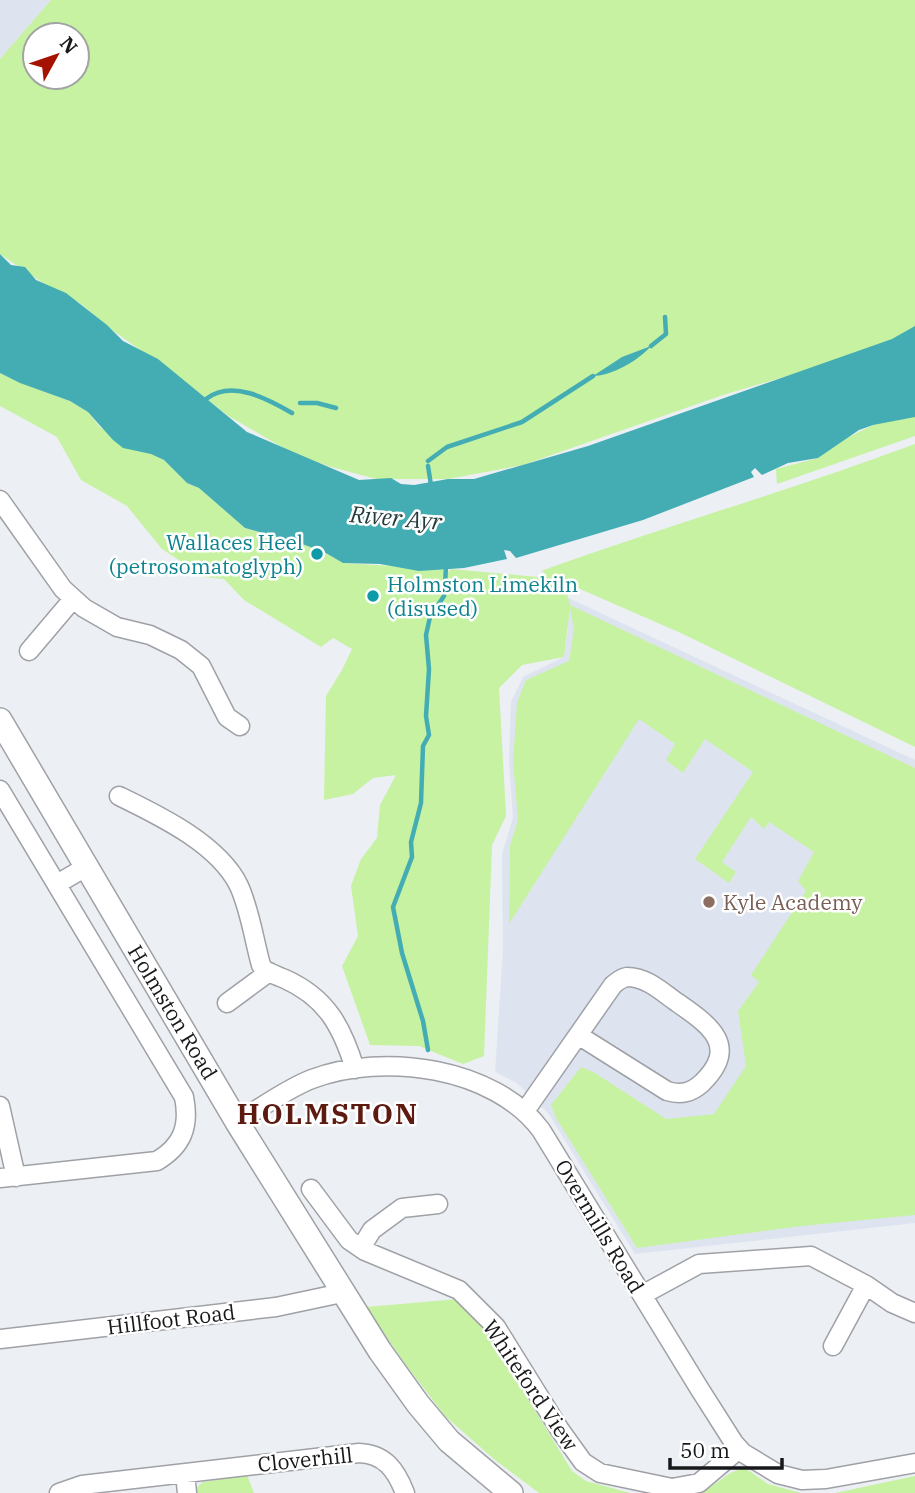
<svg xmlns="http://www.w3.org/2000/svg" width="915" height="1493" font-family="'IBM Plex Serif',serif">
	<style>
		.built { fill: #dde4f0 }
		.green { fill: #c6f2a2; fill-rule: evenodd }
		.water { fill: #44adb3 }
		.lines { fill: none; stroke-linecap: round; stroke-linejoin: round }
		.stream { stroke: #44adb3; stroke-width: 4.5 }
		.minor-casing { stroke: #9fa1a6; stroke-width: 21 }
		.major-casing { stroke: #9fa1a6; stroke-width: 26 }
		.minor { stroke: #fff; stroke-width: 18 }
		.major { stroke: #fff; stroke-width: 23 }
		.culture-dot { fill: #0f9aa8; stroke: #fff; stroke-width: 2.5 }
		.education-dot { fill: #8d6e63; stroke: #fff; stroke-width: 2.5 }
		.labels { text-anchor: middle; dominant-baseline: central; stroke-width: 5; stroke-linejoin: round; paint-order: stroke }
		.culture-label { font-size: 21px; fill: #0d838f; stroke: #fff; text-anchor: end }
		.education-label { font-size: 21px; fill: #785e54; stroke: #fff; text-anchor: start }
		.street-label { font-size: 21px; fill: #17181a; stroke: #fff }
		.water-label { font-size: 23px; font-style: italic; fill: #233b3c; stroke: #fff }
		.district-label { font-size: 28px; font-weight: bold; letter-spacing: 2px; fill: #5d1a10; stroke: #fff }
	</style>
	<rect width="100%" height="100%" fill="#eceff4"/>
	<!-- built -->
	<path class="built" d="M 0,0 L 51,0 L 0,59 Z
		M 562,595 L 915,760 L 915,1223 L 635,1254 L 548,1113 L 517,1083 L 495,1072 L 503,950 L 502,854 L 513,818 L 509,762 L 511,702 L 523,677 L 564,657 L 568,630 Z"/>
	<!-- green -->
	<path class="green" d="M 51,0 L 915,0 L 915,338 L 723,395 L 523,465 L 448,479 L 376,479 L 328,466 L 292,453 L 227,415 L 176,375 L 112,330 L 80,303 L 49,287 L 0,254 L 0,59 ZM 35,35 L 77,35 L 77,77 L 35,77 Z
		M 0,373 L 21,383 L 70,401 L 88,412 L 100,427 L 164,460 L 187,483 L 199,488 L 245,528 L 302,544 L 324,552 L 343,563 L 442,569 L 447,573 L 451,569 L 538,577 L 545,573 L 541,571 C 665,526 792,490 915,444 L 915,747 L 683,634 L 564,582 L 570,605 L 915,768 L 915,1215 L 802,1226 L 637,1248 L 556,1118 L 551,1105 L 581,1067 L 595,1073 L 666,1119 L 714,1114 L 746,1066 L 738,1011 L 759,982 L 751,975 L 806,891 L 798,881 L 814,852 L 769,822 L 764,829 L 751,817 L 722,862 L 736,872 L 729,883 L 695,859 L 753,772 L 705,739 L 683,773 L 666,760 L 675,744 L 639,719 L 509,924 L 510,845 L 518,820 L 513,761 L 517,703 L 526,680 L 569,661 L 574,629 L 570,608 L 564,657 L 522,665 L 499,688 L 506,816 L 492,845 L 484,1056 L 463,1064 L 419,1046 L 370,1045 L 342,966 L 358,936 L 351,886 L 361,859 L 377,838 L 380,805 L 396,775 L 373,778 L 353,794 L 324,800 L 326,696 L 342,670 L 352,649 L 333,638 L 321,647 L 244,600 L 224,579 L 205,577 L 162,549 L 127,506 L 81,480 L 57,437 L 0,406 Z
		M 915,410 L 915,436 L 777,484 L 776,469 L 818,458 L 847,438 L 873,425 Z
		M 458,1299 L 464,1302 L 490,1337 L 572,1471 L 586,1481 L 630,1493 L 539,1493 L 495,1460 L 445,1416 L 403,1361 L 366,1307 Z
		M 745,1468 L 768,1484 L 801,1493 L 699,1493 C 718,1486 724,1472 745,1468 Z
		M 247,1475 L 254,1493 L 196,1493 L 196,1488 L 203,1482 Z
		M 915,1476 L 915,1493 L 835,1493 Z"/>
	<!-- water -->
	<path class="water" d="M 0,254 L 11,265 L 25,267 L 36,280 L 66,293 L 107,325 L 123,341 L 158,359 L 247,432 L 359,480 L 391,478 L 401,484 L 414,485 L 448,479 L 474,479 L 588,446 L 892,339 L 915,326 L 915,417 L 873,425 L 859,430 L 818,458 L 788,463 L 762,475 L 755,468 L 751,472 L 754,477 L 643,520 L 516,558 L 510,551 L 504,550 L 507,559 L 464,568 L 419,571 L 380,564 L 343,563 L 324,552 L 302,544 L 245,528 L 199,488 L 187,483 L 164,460 L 151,454 L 123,448 L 113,440 L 88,412 L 70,401 L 20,383 L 0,373 Z
		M 651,346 C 639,360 612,376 593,376 L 622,357 Z"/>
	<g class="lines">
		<!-- stream -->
		<path class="stream" d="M 651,346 L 666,334 L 665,317
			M 206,399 C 232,379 268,399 292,413
			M 300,403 L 317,403 L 336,408
			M 428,461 L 447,447 L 522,422 L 593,376
			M 428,466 L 431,485
			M 445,586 L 446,566
			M 428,1050 L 423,1021 L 402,953 L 393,907 L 412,857 L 411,842 L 421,803 L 423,746 L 429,735 L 426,716 L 429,669 L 426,635 L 430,617 L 444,596"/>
		<defs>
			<path id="minor" d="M 0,500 L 63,589 L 84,608 L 117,627 L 150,635 L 181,650 L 201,666 L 227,717 L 240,726
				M 29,651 L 73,599
				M 0,790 L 184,1097 C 190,1127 182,1146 157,1161 L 0,1178
				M 119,796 C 158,815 219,844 239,886 C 250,910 254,940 261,965 L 264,970 C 271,973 277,976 285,979 C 327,998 342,1027 355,1069
				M 57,884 L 86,867
				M 227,1003 L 269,972
				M 0,1106 L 16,1177
				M 525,1111 L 613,985 C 618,981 621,978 627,977 C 646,977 661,991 675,1001 C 708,1024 741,1045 702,1083 C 691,1093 681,1095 667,1091 L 578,1035
				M 237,1122 C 261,1108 286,1089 312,1079 C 383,1052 494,1067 541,1130 L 699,1388 L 734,1443 L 743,1453 L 778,1474 L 802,1480 L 826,1479 L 915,1463
				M 311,1189 L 349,1240 L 365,1251 L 459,1290 L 496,1327 L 560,1430 L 583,1462 L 600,1473 L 672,1488 L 699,1483 L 739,1449
				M 361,1248 L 372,1230 L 402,1208 L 438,1204
				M 642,1295 L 699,1264 L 811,1256 L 866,1285 L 892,1303 L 915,1313
				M 0,1339 L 276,1307 L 342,1293
				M 833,1346 L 866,1285
				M 185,1473 L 187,1493
				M 59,1493 L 82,1485 L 359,1453 C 385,1454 396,1470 405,1493"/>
			<path id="major" d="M 0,720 L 237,1122 L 380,1351 L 418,1404 L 449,1441 L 511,1493"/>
		</defs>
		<!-- minor casing -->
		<use href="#minor" class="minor-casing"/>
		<!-- major casing -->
		<use href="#major" class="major-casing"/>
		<!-- minor -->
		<use href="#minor" class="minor"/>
		<!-- major -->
		<use href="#major" class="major"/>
	</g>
	<!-- markers -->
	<g class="culture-dot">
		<circle cx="317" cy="554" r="7"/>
		<circle cx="373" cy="596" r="7"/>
	</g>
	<circle class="education-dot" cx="709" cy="902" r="7"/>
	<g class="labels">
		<!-- culture labels -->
		<g class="culture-label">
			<text x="303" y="542">Wallaces Heel<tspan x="303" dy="24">(petrosomatoglyph)</tspan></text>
			<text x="387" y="584" text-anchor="start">Holmston Limekiln<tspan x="387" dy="24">(disused)</tspan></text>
		</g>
		<!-- education labels -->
		<g class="education-label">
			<text x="723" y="902">Kyle Academy</text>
		</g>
		<!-- street labels -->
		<g class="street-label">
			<text transform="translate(173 1012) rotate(59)">Holmston Road</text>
			<text transform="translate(600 1226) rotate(59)">Overmills Road</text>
			<text transform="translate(171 1319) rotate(-7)">Hillfoot Road</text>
			<text transform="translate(531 1385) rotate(56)">Whiteford View</text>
			<text transform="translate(305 1459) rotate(-6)">Cloverhill</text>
		</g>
		<!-- water labels -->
		<g class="water-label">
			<text transform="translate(396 517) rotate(5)">River Ayr</text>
		</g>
		<!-- district labels -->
		<g class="district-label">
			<text x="328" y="1113">HOLMSTON</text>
		</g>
	</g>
	<!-- north arrow -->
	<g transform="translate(56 56) rotate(50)"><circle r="33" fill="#ffffff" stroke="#a2a3a3" stroke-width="2"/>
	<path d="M0-5L12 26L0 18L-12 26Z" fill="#a51300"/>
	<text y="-10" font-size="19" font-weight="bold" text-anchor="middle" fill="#17181a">N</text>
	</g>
	<!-- scale -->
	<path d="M670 1458v10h112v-10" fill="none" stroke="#17181a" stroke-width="3.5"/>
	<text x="680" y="1458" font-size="21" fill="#17181a" stroke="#ffffff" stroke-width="5" paint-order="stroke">50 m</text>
</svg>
